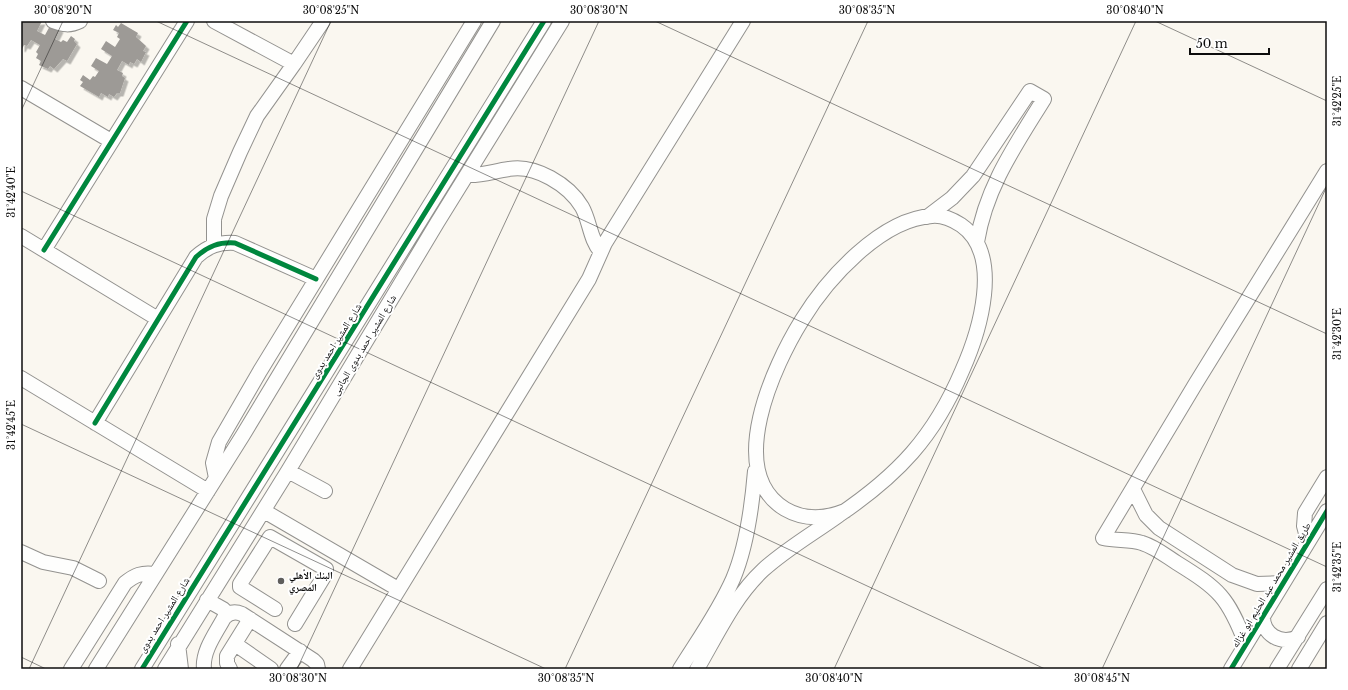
<svg xmlns="http://www.w3.org/2000/svg" width="1348" height="690" font-family="'Libre Baskerville','Noto Naskh Arabic',serif">
	<style>
		.building { fill: #9d9a96; filter: url(#shadow) }
		.lines { fill: none; stroke-linecap: round; stroke-linejoin: round }
		.minor-casing { stroke: #93928f; stroke-width: 16 }
		.minor { stroke: #fefefd; stroke-width: 14 }
		.cycleway-casing { stroke: #fff; stroke-width: 8 }
		.cycleway { stroke: #00873e; stroke-width: 5 }
		.ticks { fill: none; stroke: #0c0c0c; stroke-width: 1; stroke-opacity: 0.45 }
		.poi-dot { fill: #5f5e5c; stroke: #fff; stroke-width: 1.5 }
		.labels { text-anchor: middle; dominant-baseline: central; stroke-width: 4; stroke-linejoin: round; paint-order: stroke }
		.street-label { font-size: 10px; fill: #0c0c0c; stroke: #fff }
		.poi-label { font-size: 10px; font-weight: bold; fill: #0c0c0c; stroke: #fff; text-anchor: start }
		.neatline { fill: none; stroke: #0c0c0c; stroke-width: 1.5 }
		.ticks-label { font-size: 10px; text-anchor: middle; fill: #0c0c0c }
	</style>
	<defs>
		<filter id="shadow"><feDropShadow dx="3.5" dy="3.5" stdDeviation="0" flood-color="#0004"/></filter>
	</defs>
	<rect width="100%" height="100%" fill="#faf7f0"/>
	<!-- building -->
	<path class="building" d="M 21,21 L 29,22 L 42,21 L 37,31 L 45,35 L 51,24 L 60,29 L 55,39 L 61,42 L 63,40 L 67,42 L 71,36 L 75,39 L 74,41 L 77,44 L 67,61 L 63,59 L 54,69 L 50,66 L 48,69 L 39,65 L 41,61 L 36,58 L 38,54 L 36,52 L 40,45 L 31,40 L 27,46 L 24,45 L 22,49 L 21,48 Z
		M 121,23 L 138,33 L 136,37 L 146,46 L 143,51 L 146,52 L 141,62 L 137,59 L 134,64 L 130,62 L 129,65 L 122,61 L 117,70 L 123,73 L 122,76 L 125,78 L 120,93 L 117,93 L 114,97 L 109,94 L 108,97 L 101,93 L 99,97 L 80,86 L 83,82 L 80,80 L 83,75 L 90,80 L 93,76 L 95,77 L 99,71 L 91,66 L 96,58 L 107,64 L 112,56 L 101,49 L 106,41 L 115,47 L 120,39 L 117,37 L 119,33 L 113,30 L 116,25 L 118,27 Z"/>
	<g class="lines">
		<defs>
			<path id="minor" d="M 53,21 C 63,25 70,26 80,21
				M 214,21 L 294,64 L 323,21
				M 21,88 L 111,141
				M 467,175 C 482,176 494,171 509,169 C 535,164 569,185 582,207 C 590,221 590,240 601,252
				M 927,217 L 952,198 L 973,176 L 1030,91 L 1044,99 C 1015,146 986,187 977,242
				M 21,236 L 158,319
				M 214,244 L 214,219 L 221,196 L 240,152 L 257,116 L 294,64
				M 44,250 L 187,21
				M 21,378 L 208,491
				M 95,423 L 196,257 C 208,246 219,242 235,243 L 316,279
				M 288,471 L 325,491
				M 216,478 L 213,463 L 219,442 L 260,371 L 474,21
				M 1133,489 L 1146,515 L 1159,528 L 1232,575 L 1257,584 L 1283,583
				M 264,511 L 398,589
				M 1308,541 L 1304,526 L 1305,513 L 1327,477
				M 21,552 L 43,562 L 73,568 L 99,581
				M 207,600 L 223,609 L 228,614
				M 275,609 L 240,587 L 240,584 L 270,537 L 326,569 L 326,573 L 295,624
				M 1263,615 C 1262,635 1281,645 1298,637
				M 178,644 L 181,669
				M 235,644 L 271,669
				M 1246,644 C 1228,597 1219,589 1177,563 C 1166,556 1155,547 1142,543 C 1130,539 1116,541 1103,538 L 1196,383 L 1327,171
				M 71,669 L 125,583 C 135,575 142,572 155,574
				M 96,669 L 243,435 L 493,21
				M 142,669 L 544,21
				M 165,669 L 288,471 L 437,223 L 562,21
				M 204,669 C 202,651 216,633 224,618 C 229,612 235,611 242,614 L 313,660 L 317,664 L 318,669
				M 230,669 L 227,663 L 227,656 L 250,619
				M 287,669 L 300,651
				M 350,669 L 589,279 L 605,243 L 743,21
				M 680,669 C 698,640 719,611 733,579 C 747,546 752,507 755,471
				M 697,669 C 717,635 734,597 763,570 C 786,549 814,533 839,515 C 898,475 934,437 962,371 C 979,333 1004,255 961,225 C 953,220 942,215 932,216 C 881,219 827,279 802,320 C 774,365 724,472 785,509 C 804,520 825,519 845,511
				M 1231,669 L 1327,511
				M 1277,669 L 1327,589
				M 1299,669 L 1327,623"/>
		</defs>
		<!-- minor casing -->
		<use href="#minor" class="minor-casing"/>
		<!-- minor -->
		<use href="#minor" class="minor"/>
		<defs>
			<path id="cycleway" d="M 44,250 L 187,21
				M 95,423 L 196,257 C 208,246 219,242 235,243 L 316,279
				M 142,669 L 544,21
				M 1231,669 L 1327,511"/>
		</defs>
		<!-- cycleway casing -->
		<use href="#cycleway" class="cycleway-casing"/>
		<!-- cycleway -->
		<use href="#cycleway" class="cycleway"/>
	</g>
	<!-- ticks -->
	<path class="ticks" d="M 156,21 L 1327,567M 655,21 L 1327,334M 1155,21 L 1327,101M 21,111 L 63,21M 21,191 L 1045,669M 21,424 L 546,669M 21,657 L 46,669M 29,669 L 331,21M 297,669 L 599,21M 565,669 L 868,21M 834,669 L 1136,21M 1102,669 L 1327,186"/>
	<!-- markers -->
	<circle class="poi-dot" cx="281" cy="581" r="4"/>
	<g class="labels">
		<!-- street labels -->
		<g class="street-label">
			<text transform="translate(336 341) rotate(-58)">شارع المشير احمد بدوى</text>
			<text transform="translate(364 345) rotate(-59)">شارع المشير احمد بدوى الجانبى</text>
			<text transform="translate(1271 585) rotate(-59)">طريق المشير محمد عبد الحليم ابو غزاله</text>
			<text transform="translate(164 615) rotate(-58)">شارع المشير احمد بدوى</text>
		</g>
		<!-- poi labels -->
		<g class="poi-label">
			<text x="289" y="575">البنك الأهلي<tspan x="289" dy="12">المصري</tspan></text>
		</g>
	</g>
	<!-- border -->
	<rect width="1348" height="690" fill="none" stroke="#ffffff" stroke-width="44"/>
	<!-- scale -->
	<path d="M1190 48v6h79v-6" fill="none" stroke="#0c0c0c" stroke-width="2"/>
	<text x="1196" y="48" font-size="12" fill="#0c0c0c" stroke="#ffffff" stroke-width="3" paint-order="stroke">50 m</text>
	<rect x="22" y="22" width="1304" height="646" class="neatline"/>
	<g class="ticks-label">
		<text x="63" y="14">30°08'20"N</text>
		<text x="331" y="14">30°08'25"N</text>
		<text x="599" y="14">30°08'30"N</text>
		<text x="867" y="14">30°08'35"N</text>
		<text x="1135" y="14">30°08'40"N</text>
		<text transform="translate(1337 101) rotate(-90)" y="4">31°42'25"E</text>
		<text transform="translate(11 192) rotate(-90)" y="4">31°42'40"E</text>
		<text transform="translate(1337 334) rotate(-90)" y="4">31°42'30"E</text>
		<text transform="translate(11 425) rotate(-90)" y="4">31°42'45"E</text>
		<text transform="translate(1337 567) rotate(-90)" y="4">31°42'35"E</text>
		<text x="298" y="682">30°08'30"N</text>
		<text x="566" y="682">30°08'35"N</text>
		<text x="834" y="682">30°08'40"N</text>
		<text x="1102" y="682">30°08'45"N</text>
	</g>
</svg>
